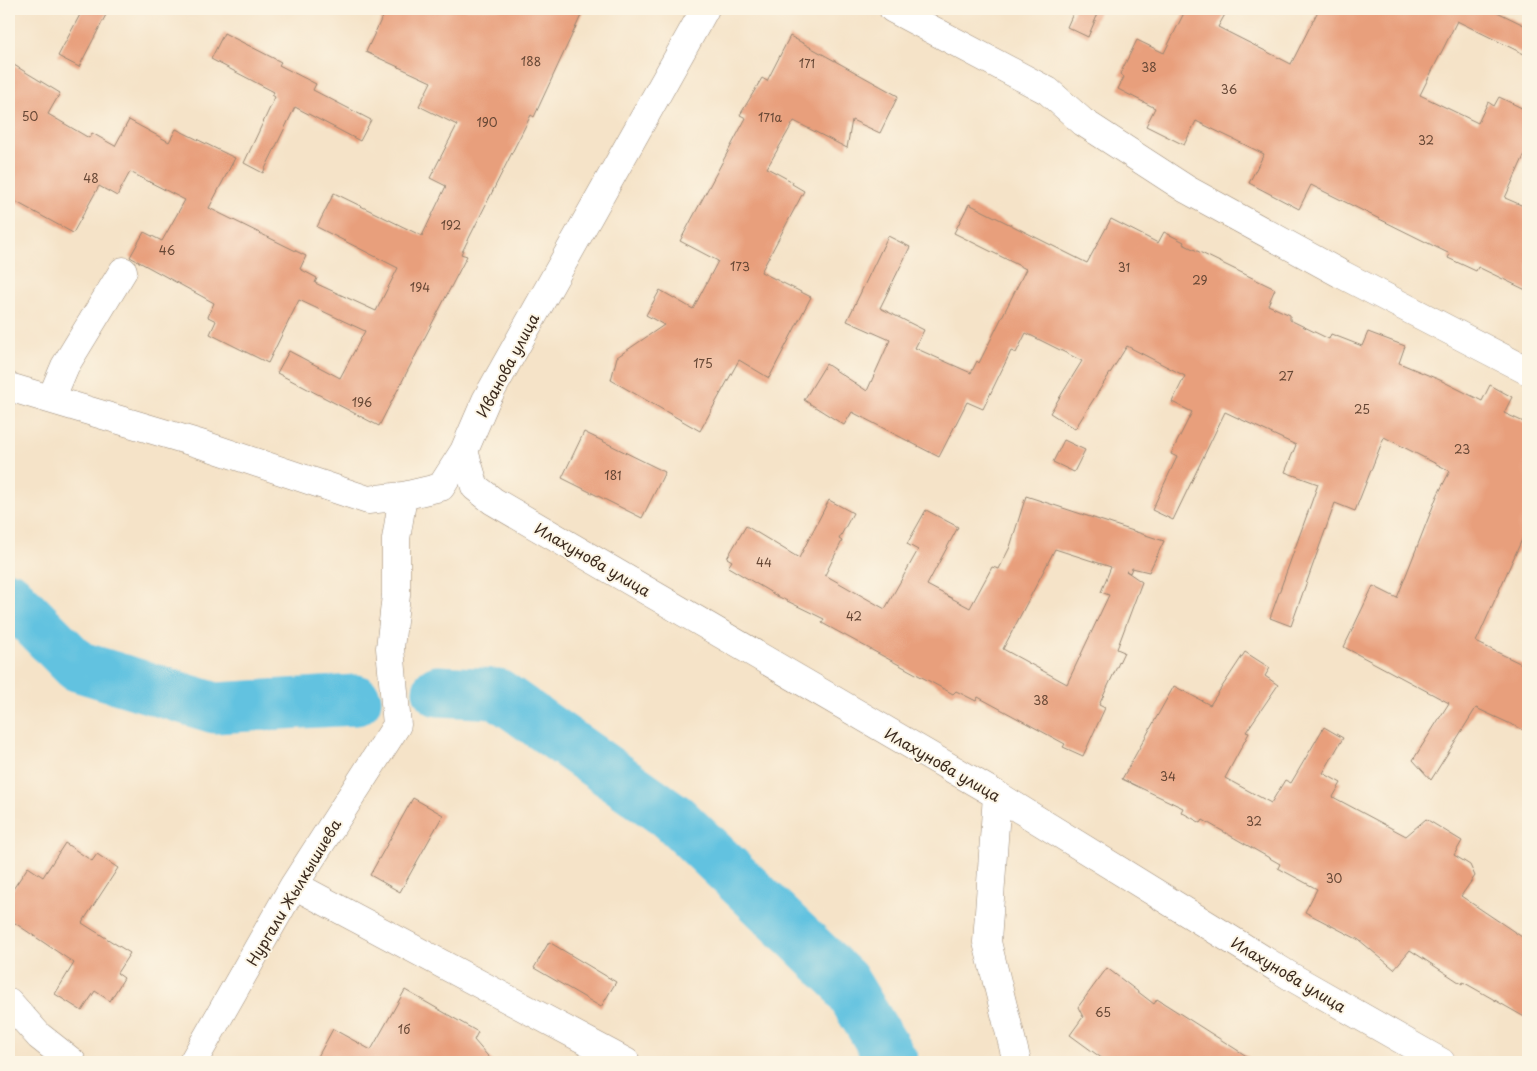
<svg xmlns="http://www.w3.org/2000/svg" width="1537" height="1071" font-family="'Playpen Sans',sans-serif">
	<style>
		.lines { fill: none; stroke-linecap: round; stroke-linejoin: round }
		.river { stroke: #62c2e0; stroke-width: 51 }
		.building { fill: #e89f7b; fill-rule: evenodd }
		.street-casing { stroke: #988673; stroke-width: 29 }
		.street { stroke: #fff; stroke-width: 28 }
		.labels { text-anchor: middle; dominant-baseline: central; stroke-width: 4; stroke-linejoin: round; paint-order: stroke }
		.number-label { font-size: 12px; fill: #664735 }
		.street-label { font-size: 15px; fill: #3b2a1e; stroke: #fcf5e5 }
	</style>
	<rect width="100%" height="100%" fill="#fcf5e5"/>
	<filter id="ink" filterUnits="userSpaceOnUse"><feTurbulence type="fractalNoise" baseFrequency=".02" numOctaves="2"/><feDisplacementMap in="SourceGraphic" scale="10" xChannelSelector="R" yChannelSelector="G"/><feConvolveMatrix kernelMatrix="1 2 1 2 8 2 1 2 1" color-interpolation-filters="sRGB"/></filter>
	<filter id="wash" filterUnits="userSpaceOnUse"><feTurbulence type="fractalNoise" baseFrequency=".0096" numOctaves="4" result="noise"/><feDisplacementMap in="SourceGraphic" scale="20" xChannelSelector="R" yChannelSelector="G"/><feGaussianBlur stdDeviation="1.12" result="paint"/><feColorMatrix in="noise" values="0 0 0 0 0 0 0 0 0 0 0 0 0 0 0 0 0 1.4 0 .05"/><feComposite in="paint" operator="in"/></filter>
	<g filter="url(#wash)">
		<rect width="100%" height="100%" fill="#f5e3c8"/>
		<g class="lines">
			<!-- river -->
			<path class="river" d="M 9,597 L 77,666 L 215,708 L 356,700
				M 438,691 L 498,694 L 674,818 L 844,981 L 893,1062"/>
		</g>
		<g id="blocks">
			<!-- building -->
			<path class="building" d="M 83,9 L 109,9 L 79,67 L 58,56 Z
				M 386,9 L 584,9 L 534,117 L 531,115 L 461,254 L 467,256 L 379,426 L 277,373 L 289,351 L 340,378 L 365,331 L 299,300 L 268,363 L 210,334 L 216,321 L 208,317 L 214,303 L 130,257 L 144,232 L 162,241 L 185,200 L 130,172 L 117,196 L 99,186 L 73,233 L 9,198 L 9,62 L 60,93 L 48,114 L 89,138 L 92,133 L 115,146 L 129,120 L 169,142 L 176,129 L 235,158 L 209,208 L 306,256 L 300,269 L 317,278 L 315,283 L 376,311 L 398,268 L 317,227 L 334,193 L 422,236 L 446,186 L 430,178 L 457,125 L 419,106 L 431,82 L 366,52 Z
				M 1075,9 L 1100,9 L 1088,37 L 1067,27 Z
				M 1186,9 L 1228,9 L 1218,27 L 1291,64 L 1319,9 L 1491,9 L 1528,27 L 1528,56 L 1457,21 L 1420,95 L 1478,123 L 1488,102 L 1494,106 L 1499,97 L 1528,111 L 1528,147 L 1505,198 L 1528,208 L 1528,291 L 1478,267 L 1476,271 L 1448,258 L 1450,254 L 1311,185 L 1299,209 L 1249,183 L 1264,154 L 1196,121 L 1184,145 L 1146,126 L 1155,108 L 1118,89 L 1124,77 L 1120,74 L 1137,40 L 1164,53 Z
				M 224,33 L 281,62 L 279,65 L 316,84 L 313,90 L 371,120 L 360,141 L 295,107 L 263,173 L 244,163 L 275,97 L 272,95 L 274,92 L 211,59 Z
				M 790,36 L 898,96 L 880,133 L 852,120 L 847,148 L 794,121 L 767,168 L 793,182 L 792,184 L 804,191 L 761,272 L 811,297 L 769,378 L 739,360 L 700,431 L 611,380 L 617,357 L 664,325 L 646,315 L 660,290 L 693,309 L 718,261 L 680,241 L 746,118 L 740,115 L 762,78 L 767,81 Z
				M 969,204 L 1087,263 L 1111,219 L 1158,243 L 1164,232 L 1184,242 L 1183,244 L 1275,289 L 1268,305 L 1290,315 L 1290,320 L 1329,339 L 1331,334 L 1362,346 L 1368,332 L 1405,346 L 1399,363 L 1440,380 L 1482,401 L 1490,385 L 1512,397 L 1504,413 L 1528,424 L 1528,526 L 1476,642 L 1528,667 L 1528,732 L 1476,708 L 1431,780 L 1413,760 L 1449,703 L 1344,647 L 1373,586 L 1397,598 L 1437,496 L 1450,471 L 1384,437 L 1355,511 L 1335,503 L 1291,626 L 1270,618 L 1318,484 L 1285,472 L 1296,445 L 1225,412 L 1173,520 L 1152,510 L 1177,457 L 1171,454 L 1192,412 L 1172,402 L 1185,376 L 1127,346 L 1075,429 L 1050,413 L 1082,361 L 1026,333 L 1016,353 L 1011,351 L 983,409 L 967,402 L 939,457 L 852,412 L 844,425 L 804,400 L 826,364 L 867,391 L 890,340 L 847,321 L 888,236 L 910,247 L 880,308 L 924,330 L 915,348 L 971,373 L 977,361 L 979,363 L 1026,269 L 954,233 Z
				M 584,432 L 665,472 L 642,518 L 562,478 Z
				M 1064,440 L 1085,450 L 1074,472 L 1053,462 Z
				M 1026,496 L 1164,541 L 1149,572 L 1132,568 L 1130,573 L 1126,571 L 1142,582 L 1117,649 L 1124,652 L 1099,705 L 1105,708 L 1083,756 L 1063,747 L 1065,744 L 978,697 L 976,701 L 956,691 L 953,694 L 822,623 L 824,619 L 777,596 L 728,567 L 732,561 L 727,558 L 746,526 L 799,558 L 829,500 L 853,513 L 839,539 L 842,541 L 825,575 L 885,609 L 918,550 L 907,544 L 926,510 L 958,527 L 927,585 L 970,608 L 992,567 L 999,569 L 1010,547 ZM 1055,549 L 1111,567 L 1101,592 L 1109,595 L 1067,684 L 1003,649 Z
				M 1245,652 L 1270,668 L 1265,676 L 1278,685 L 1246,732 L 1249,733 L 1225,778 L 1271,803 L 1285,780 L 1291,783 L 1324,727 L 1343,738 L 1323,773 L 1341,783 L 1333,797 L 1406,836 L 1426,819 L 1462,841 L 1454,855 L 1470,865 L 1475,876 L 1461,896 L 1528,941 L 1528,1019 L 1463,982 L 1462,984 L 1410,950 L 1394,969 L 1359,940 L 1305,912 L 1317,889 L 1278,868 L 1280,864 L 1203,820 L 1201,823 L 1181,812 L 1183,808 L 1122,779 L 1174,686 L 1210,705 Z
				M 413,798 L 443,815 L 400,892 L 370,875 Z
				M 65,843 L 92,861 L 97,854 L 118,868 L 82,923 L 130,953 L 117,973 L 124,978 L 110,1001 L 95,991 L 82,1011 L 55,994 L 74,963 L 9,919 L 9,895 L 28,867 L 43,877 Z
				M 549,942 L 616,982 L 601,1007 L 534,968 Z
				M 1107,968 L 1154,1004 L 1157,999 L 1256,1062 L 1107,1062 L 1070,1035 L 1083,1017 L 1078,1007 Z
				M 405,990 L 478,1032 L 474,1040 L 493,1062 L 315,1062 L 333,1029 L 371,1050 Z"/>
		</g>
	</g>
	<g filter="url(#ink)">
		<use href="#blocks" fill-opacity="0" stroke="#988673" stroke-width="1"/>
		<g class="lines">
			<defs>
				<path id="street" d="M 893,9 L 1048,91 L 1083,122 L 1186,189 L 1343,275 L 1528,371
					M 9,387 L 207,446 L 368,500 L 403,496 L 441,487 L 464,451 L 486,400 L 705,9
					M 51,399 L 65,366 L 123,271
					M 464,451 L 475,487 L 493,501 L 997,795 L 1290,976 L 1441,1062
					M 997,795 L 987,942 L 1017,1062
					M 294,885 L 626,1062
					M 9,1002 L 39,1036 L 72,1062
					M 193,1062 L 294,885 L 397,725 L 390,648 L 396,595 L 396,539 L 403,496"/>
			</defs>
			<!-- street casing -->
			<use href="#street" class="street-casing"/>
			<!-- street -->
			<use href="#street" class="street"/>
		</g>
	</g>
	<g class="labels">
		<!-- number labels -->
		<g class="number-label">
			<text x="531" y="61">188</text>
			<text x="807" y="63">171</text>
			<text x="1149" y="67">38</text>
			<text x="1229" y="89">36</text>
			<text x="30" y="116">50</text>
			<text x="770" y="117">171а</text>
			<text x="487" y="122">190</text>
			<text x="1426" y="140">32</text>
			<text x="91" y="178">48</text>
			<text x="451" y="225">192</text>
			<text x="167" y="250">46</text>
			<text x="740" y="266">173</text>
			<text x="1124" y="267">31</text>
			<text x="1200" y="280">29</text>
			<text x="420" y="287">194</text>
			<text x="703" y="363">175</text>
			<text x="1286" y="376">27</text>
			<text x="362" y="402">196</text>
			<text x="1362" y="409">25</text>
			<text x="1462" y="449">23</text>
			<text x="613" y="475">181</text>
			<text x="764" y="562">44</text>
			<text x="854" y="616">42</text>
			<text x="1041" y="700">38</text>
			<text x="1168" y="776">34</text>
			<text x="1254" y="821">32</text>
			<text x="1334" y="878">30</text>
			<text x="1103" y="1012">65</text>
			<text x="404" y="1029">1б</text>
		</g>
		<!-- street labels -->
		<g class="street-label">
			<text transform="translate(507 365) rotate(-62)">Иванова улица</text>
			<text transform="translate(593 559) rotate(30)">Илахунова улица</text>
			<text transform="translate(943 764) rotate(30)">Илахунова улица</text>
			<text transform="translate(293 892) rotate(-59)">Нургали Жылкышиева</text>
			<text transform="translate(1289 974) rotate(31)">Илахунова улица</text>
		</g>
	</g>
	<!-- margin -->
	<rect width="1537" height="1071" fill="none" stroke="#fcf5e5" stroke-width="30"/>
</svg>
